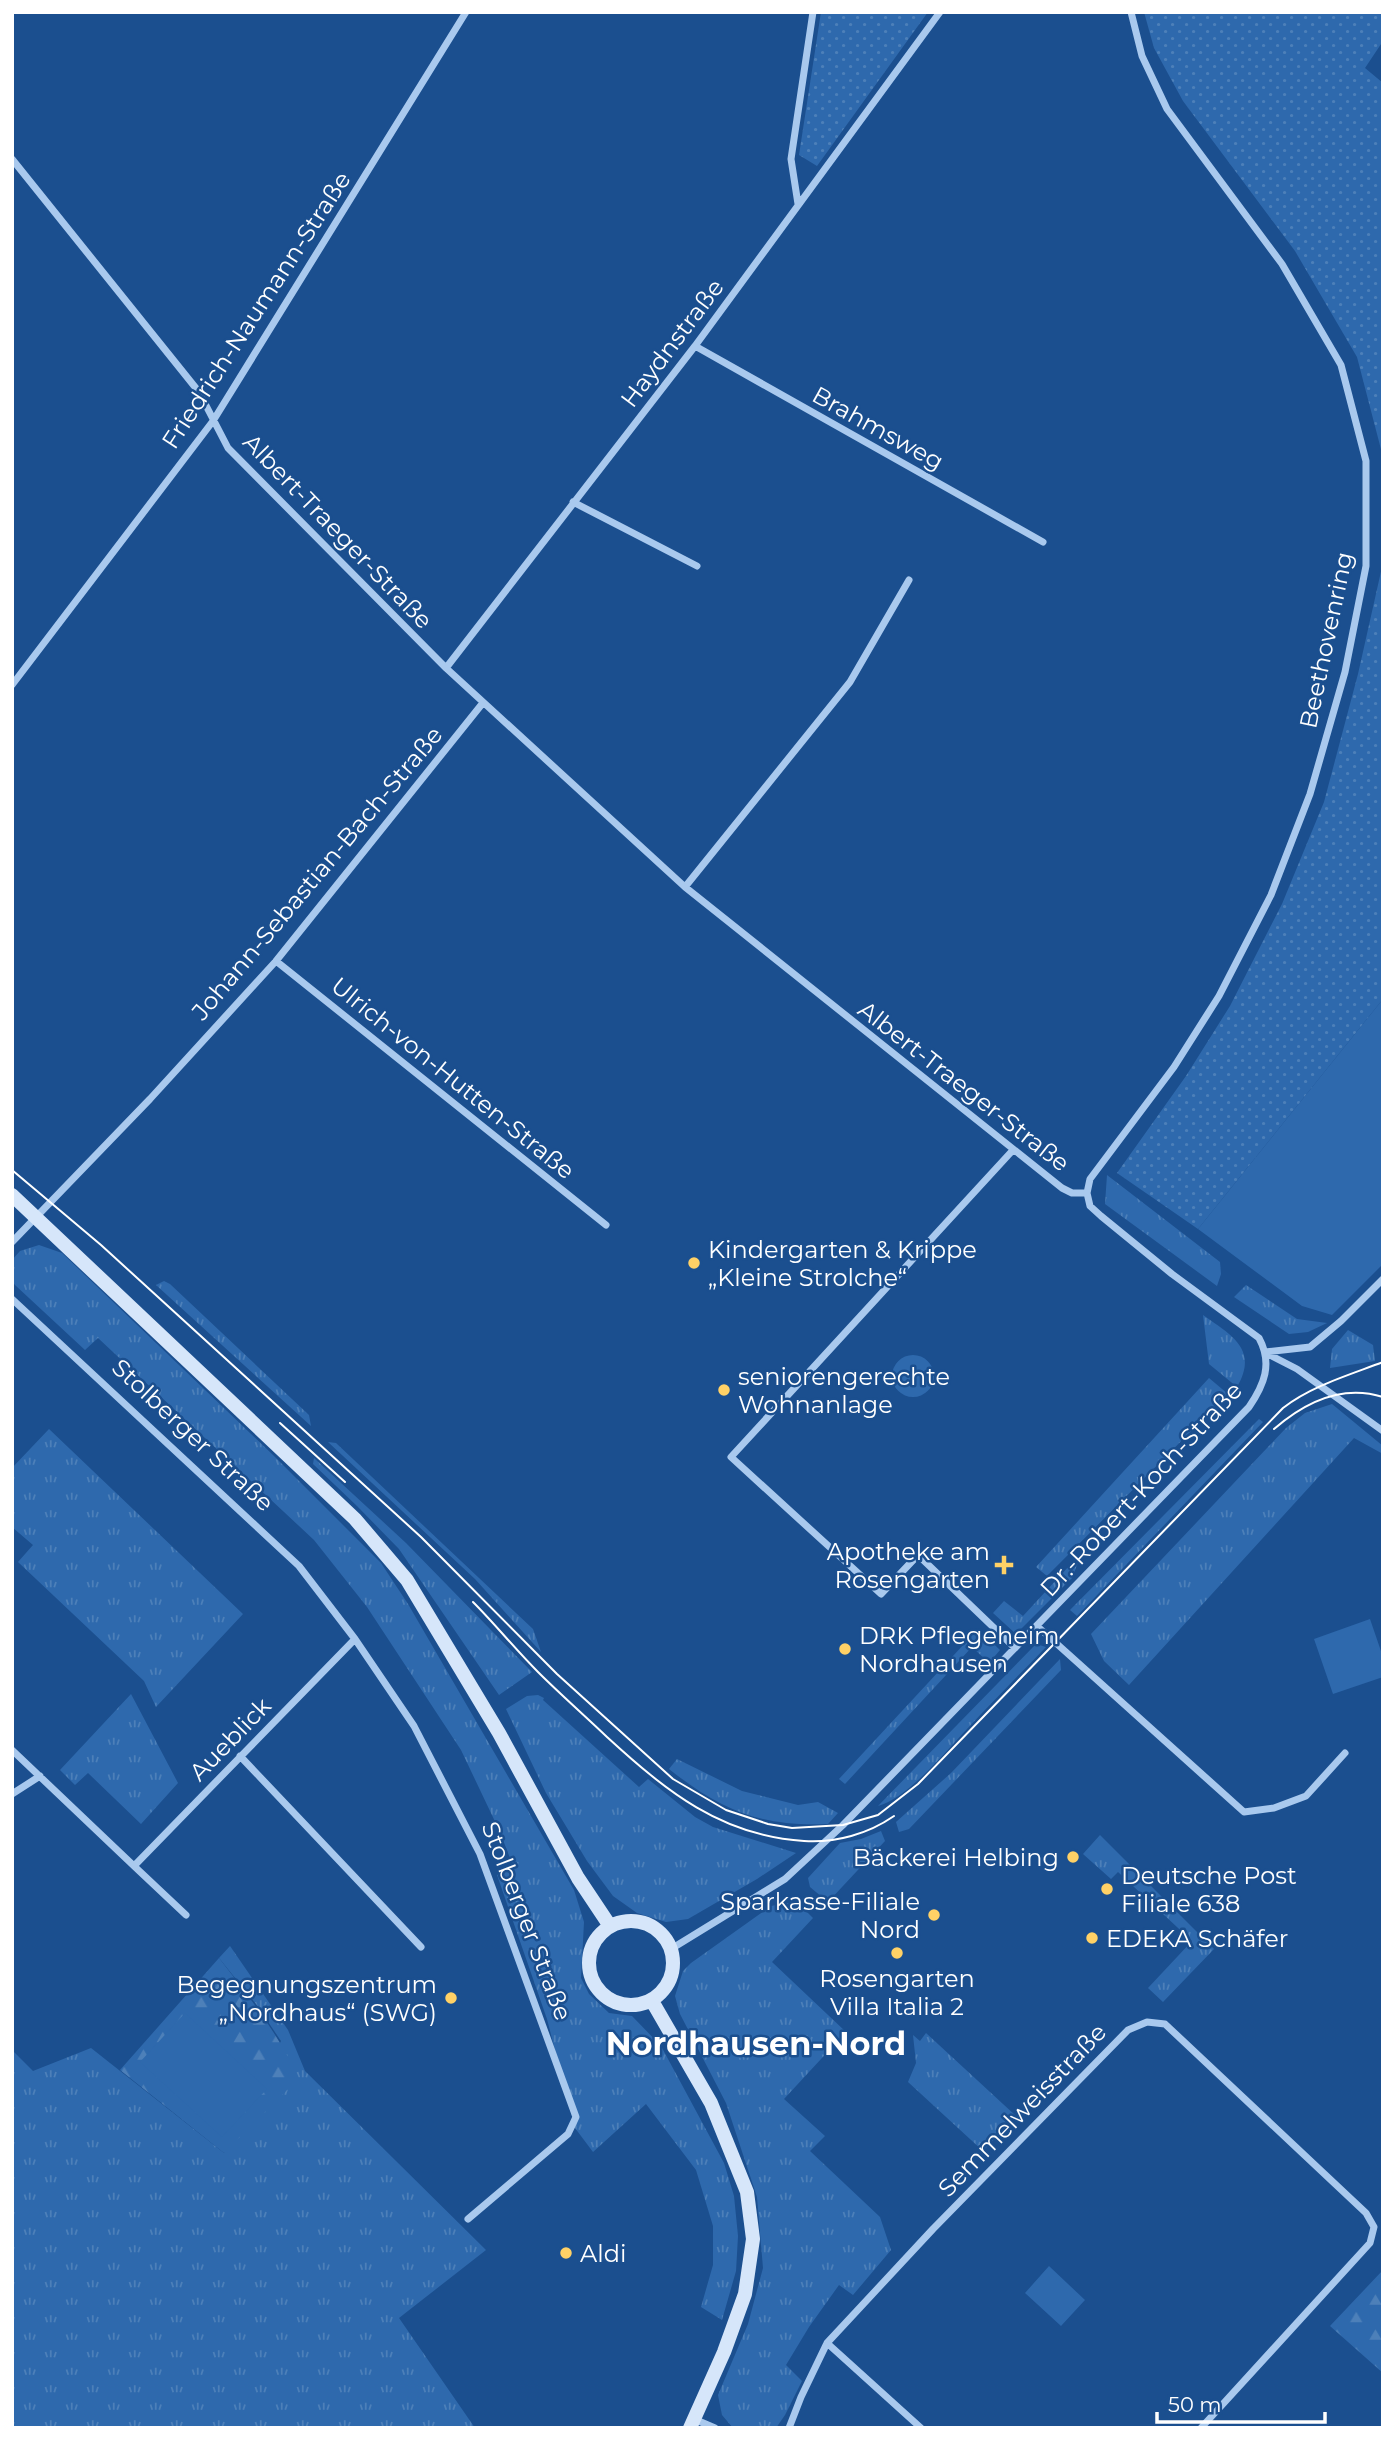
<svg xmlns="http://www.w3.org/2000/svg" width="1395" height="2440" font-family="Montserrat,sans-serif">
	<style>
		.grass { fill: url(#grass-tufts) }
		.forest { fill: url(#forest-firs) }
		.park { fill: #2e69ad }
		.garden { fill: url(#garden-dots) }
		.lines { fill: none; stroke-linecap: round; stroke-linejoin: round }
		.street { stroke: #a9c9ee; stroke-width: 7 }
		.secondary { stroke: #d6e6fa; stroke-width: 14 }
		.tram { stroke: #fff; stroke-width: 2 }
		.poi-dot { fill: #ffd166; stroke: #1b4f8f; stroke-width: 2.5 }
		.labels { text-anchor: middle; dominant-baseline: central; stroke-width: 5; stroke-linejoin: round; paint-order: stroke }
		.street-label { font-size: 24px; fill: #fff; stroke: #1b4f8f }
		.poi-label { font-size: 24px; fill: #fff; stroke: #1b4f8f; text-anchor: start }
		.district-label { font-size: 32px; font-weight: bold; fill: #fff; stroke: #1b4f8f }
	</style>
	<defs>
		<pattern id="grass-tufts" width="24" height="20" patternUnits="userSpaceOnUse" patternTransform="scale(1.75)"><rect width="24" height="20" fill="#2e69ad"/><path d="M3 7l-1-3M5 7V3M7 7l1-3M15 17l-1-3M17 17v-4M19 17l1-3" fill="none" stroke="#4d80b9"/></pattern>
		<pattern id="forest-firs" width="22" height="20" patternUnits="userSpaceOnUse" patternTransform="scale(1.75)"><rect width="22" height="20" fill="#2e69ad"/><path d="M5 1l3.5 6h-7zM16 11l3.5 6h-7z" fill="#4d80b9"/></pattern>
		<pattern id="garden-dots" width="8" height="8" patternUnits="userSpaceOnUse" patternTransform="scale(1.75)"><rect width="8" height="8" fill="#2e69ad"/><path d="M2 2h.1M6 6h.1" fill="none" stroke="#4d80b9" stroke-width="1.8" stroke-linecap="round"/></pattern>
	</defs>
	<rect width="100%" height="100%" fill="#1b4f8f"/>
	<!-- grass -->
	<path class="grass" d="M 1107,1175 L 1220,1262 L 1221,1274 L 1217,1286 L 1105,1204 Z
		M 39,1245 L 62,1253 L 273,1455 L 381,1563 L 408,1604 L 574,1890 L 584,1922 L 581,1978 L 589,1994 L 609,2013 L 632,2016 L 661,2046 L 724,2163 L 734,2196 L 738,2236 L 736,2271 L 722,2320 L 701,2307 L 713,2265 L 713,2226 L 696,2170 L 646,2104 L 593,2152 L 575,2128 L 547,2019 L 497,1875 L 513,1866 L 500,1832 L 461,1750 L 367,1607 L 314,1540 L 98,1338 L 85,1350 L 15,1285 L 12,1281 L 12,1260 L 20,1251 Z
		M 164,1281 L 170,1284 L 309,1415 L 311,1426 L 156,1285 Z
		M 1246,1285 L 1297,1319 L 1327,1323 L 1308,1332 L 1289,1334 L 1234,1297 Z
		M 1203,1315 C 1231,1335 1259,1349 1237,1387 L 1209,1364 Z
		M 1348,1330 L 1373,1345 L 1375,1361 L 1330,1368 L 1332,1349 Z
		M 1209,1378 L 1228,1394 L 1047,1576 L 1036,1567 Z
		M 1332,1404 L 1383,1446 L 1383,1454 L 1354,1438 L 1129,1685 L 1104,1661 L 1091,1634 L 1286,1428 L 1305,1413 Z
		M 1259,1419 L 1263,1422 L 1077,1616 L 1070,1610 Z
		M 49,1429 L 243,1614 L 156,1707 L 144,1681 L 18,1562 L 33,1545 L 12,1527 L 12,1468 Z
		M 328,1442 L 336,1443 L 533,1629 L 541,1652 L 475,1579 Z
		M 314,1458 L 406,1543 L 532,1672 L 499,1695 L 399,1549 L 357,1506 L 313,1464 Z
		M 1082,1552 L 1072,1578 L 1016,1634 L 993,1613 L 1004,1601 L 1023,1616 Z
		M 978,1629 L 1000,1650 L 989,1663 L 972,1647 L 845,1784 L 839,1779 Z
		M 1036,1644 L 1046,1647 C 1020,1674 993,1701 967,1729 C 945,1752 908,1798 878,1806 Z
		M 1060,1659 L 1061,1670 L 909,1829 L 899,1832 L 896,1822 L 951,1773 Z
		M 131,1694 L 178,1783 L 141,1824 L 88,1773 L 75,1785 L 60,1770 Z
		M 538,1695 L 544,1698 L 543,1700 L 639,1787 L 648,1779 L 695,1817 L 713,1827 L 796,1853 L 757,1879 L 688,1919 L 666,1922 L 637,1913 L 613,1896 L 587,1861 L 546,1793 L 506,1709 L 527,1696 Z
		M 677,1759 L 742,1791 L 798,1805 L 818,1802 L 838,1813 L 828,1824 C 760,1827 721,1810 669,1769 Z
		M 881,1831 L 885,1841 L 828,1902 L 810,1887 L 808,1878 L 840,1843 L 861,1839 Z
		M 1100,1835 L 1214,1949 L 1163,2002 L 1148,1988 L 1192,1941 L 1118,1872 L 1111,1879 L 1083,1854 Z
		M 787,1903 L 804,1909 L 813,1918 L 772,1962 L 846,2032 L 784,2099 L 825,2136 L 810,2151 L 880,2217 L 891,2250 L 853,2295 L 839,2285 L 809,2327 L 786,2365 L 802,2381 L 785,2415 L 776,2428 L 733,2428 L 722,2415 L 718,2395 L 748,2324 L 763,2268 L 757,2197 L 726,2103 L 680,2014 L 675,1996 L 683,1971 L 691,1963 L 771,1906 Z
		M 230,1946 L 288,2030 L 305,2071 L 486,2250 L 399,2318 L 475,2428 L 12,2428 L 12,2050 L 33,2071 L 91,2048 L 224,2153 L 281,2041 L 256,2004 L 219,1958 Z
		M 926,2033 L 1016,2116 L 983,2151 L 908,2082 L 916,2063 L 913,2035 L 920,2041 Z"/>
	<!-- forest -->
	<path class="forest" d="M 219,1958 C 250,1998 277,2032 299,2078 L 224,2153 L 120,2070 Z
		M 1383,2270 L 1383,2373 L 1330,2326 Z"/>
	<!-- park -->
	<path class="park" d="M 1383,999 L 1383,1264 L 1332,1315 L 1302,1306 L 1198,1229 Z
		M892 1376a21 21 0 1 1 42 0a21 21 0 1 1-42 0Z
		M 1370,1619 L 1383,1657 L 1383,1677 L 1333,1694 L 1314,1639 Z
		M 185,2013 L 267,2089 L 222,2137 L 140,2062 Z
		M 1049,2266 L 1085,2300 L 1061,2326 L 1025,2293 Z"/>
	<!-- garden -->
	<path class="garden" d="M 821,12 L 928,12 L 817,166 L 799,155 Z
		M 1144,12 L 1383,12 L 1383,41 L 1365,68 L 1383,83 L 1383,457 L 1357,357 L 1295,251 L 1183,101 L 1154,48 Z
		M 1383,480 L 1383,999 L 1198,1229 L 1117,1173 L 1186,1076 L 1230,1006 L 1282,904 L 1324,802 L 1358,674 L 1382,567 Z"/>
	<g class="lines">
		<!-- street -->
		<path class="street" d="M 12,159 L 199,392 L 228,448 L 446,668 L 685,887 L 1062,1188 L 1072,1193 L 1087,1193
			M 798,204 L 791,159 L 813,12
			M 695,346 L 1043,542
			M 573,502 L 697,566
			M 446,668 L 695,346 L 940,12
			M 12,685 L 213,421 L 466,12
			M 685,887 L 850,682 L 909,580
			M 276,961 L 606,1225
			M 1013,1150 L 731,1457 L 881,1594 L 918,1555 L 1015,1648
			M 12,1242 L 150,1099 L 276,961 L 482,704
			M 12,1299 L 299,1566 L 355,1639 L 414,1726 L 480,1854 L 576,2117 L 568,2134 L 468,2219
			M 1265,1352 L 1310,1347 L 1341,1321 L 1383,1279
			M 1266,1353 L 1297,1369 L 1383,1431
			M 1037,1626 L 1244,1812 L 1274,1808 L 1306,1796 L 1345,1753
			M 12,1750 L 134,1866 L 355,1639
			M 240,1756 L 421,1947
			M 12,1794 L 40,1776
			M 134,1866 L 186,1915
			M 671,1949 L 785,1879 L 843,1825 L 1249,1407 C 1264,1385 1273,1364 1259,1338 L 1172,1274 L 1101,1216 L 1090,1206 L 1087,1193 L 1090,1179 L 1174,1067 L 1219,996 L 1271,895 L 1310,794 L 1345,672 L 1366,566 L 1366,461 L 1341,365 L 1282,264 L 1167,109 L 1142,56 L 1131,12
			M 827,2343 L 921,2428
			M 694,2419 L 715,2428
			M 789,2428 L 801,2397 L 827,2343 L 933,2229 L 1128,2030 L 1147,2022 L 1165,2024 L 1366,2213 L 1374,2227 L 1370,2243 L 1201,2428"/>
		<!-- secondary -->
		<path class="secondary" d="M 12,1195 L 355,1519 L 407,1580 L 499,1733 L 578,1878 L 610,1926
			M589 1963a42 42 0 1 1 84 0a42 42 0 1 1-84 0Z
			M 652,2001 L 711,2103 L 747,2192 L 753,2239 L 745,2294 L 724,2352 L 690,2428"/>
		<!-- tram -->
		<path class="tram" d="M 12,1170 L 101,1245 L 421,1537 L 557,1674 L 673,1779 L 726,1810 L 768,1824 L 792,1828 L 843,1825 L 878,1815 L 918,1784 L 1283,1408 C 1311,1386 1349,1375 1383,1362
			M 280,1423 L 345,1482
			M 1274,1429 C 1304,1403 1342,1384 1383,1397
			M 473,1602 C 495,1624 515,1649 538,1672 C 560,1694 584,1715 607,1737 C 666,1791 721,1836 804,1841 C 836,1843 868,1834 894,1816"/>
	</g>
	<!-- markers -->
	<g class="poi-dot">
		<circle cx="694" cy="1263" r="7"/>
		<circle cx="724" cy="1390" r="7"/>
		<path d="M1000.5 1554.5h7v7h7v7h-7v7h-7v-7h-7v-7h7z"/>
		<circle cx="845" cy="1649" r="7"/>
		<circle cx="1073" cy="1857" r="7"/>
		<circle cx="1107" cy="1889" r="7"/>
		<circle cx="934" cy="1915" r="7"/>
		<circle cx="1092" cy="1938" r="7"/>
		<circle cx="897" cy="1953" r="7"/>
		<circle cx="451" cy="1998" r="7"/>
		<circle cx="566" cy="2253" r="7"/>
	</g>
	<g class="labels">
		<!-- street labels -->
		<g class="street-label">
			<text transform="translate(256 310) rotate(-57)">Friedrich-Naumann-Straße</text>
			<text transform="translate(672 343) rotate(-53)">Haydnstraße</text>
			<text transform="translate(878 428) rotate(29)">Brahmsweg</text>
			<text transform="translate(338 531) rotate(46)">Albert-Traeger-Straße</text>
			<text transform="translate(1326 640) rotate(-78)">Beethovenring</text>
			<text transform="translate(317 873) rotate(-50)">Johann-Sebastian-Bach-Straße</text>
			<text transform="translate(453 1078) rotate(39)">Ulrich-von-Hutten-Straße</text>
			<text transform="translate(964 1086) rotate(38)">Albert-Traeger-Straße</text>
			<text transform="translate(193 1435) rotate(43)">Stolberger Straße</text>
			<text transform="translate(1141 1489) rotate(-47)">Dr.-Robert-Koch-Straße</text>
			<text transform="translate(230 1739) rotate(-46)">Aueblick</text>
			<text transform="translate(527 1921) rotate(69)">Stolberger Straße</text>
			<text transform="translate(1022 2110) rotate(-46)">Semmelweisstraße</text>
		</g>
		<!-- poi labels -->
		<g class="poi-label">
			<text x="708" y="1249">Kindergarten &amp; Krippe<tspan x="708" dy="28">„Kleine Strolche“</tspan></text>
			<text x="738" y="1376">seniorengerechte<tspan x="738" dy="28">Wohnanlage</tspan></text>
			<text x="990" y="1551" text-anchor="end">Apotheke am<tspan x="990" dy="28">Rosengarten</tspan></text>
			<text x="859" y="1635">DRK Pflegeheim<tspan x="859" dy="28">Nordhausen</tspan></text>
			<text x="1059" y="1857" text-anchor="end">Bäckerei Helbing</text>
			<text x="1121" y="1875">Deutsche Post<tspan x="1121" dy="28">Filiale 638</tspan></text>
			<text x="920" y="1901" text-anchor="end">Sparkasse-Filiale<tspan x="920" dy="28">Nord</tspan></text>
			<text x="1106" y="1938">EDEKA Schäfer</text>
			<text x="897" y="1978" text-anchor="middle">Rosengarten<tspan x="897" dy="28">Villa Italia 2</tspan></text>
			<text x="437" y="1984" text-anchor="end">Begegnungszentrum<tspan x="437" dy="28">„Nordhaus“ (SWG)</tspan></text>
			<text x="580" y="2253">Aldi</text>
		</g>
		<!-- district labels -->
		<g class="district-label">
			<text x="756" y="2043">Nordhausen-Nord</text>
		</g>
	</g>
	<!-- border -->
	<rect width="1395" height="2440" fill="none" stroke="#ffffff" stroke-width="28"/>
	<!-- scale -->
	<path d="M1157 2412v10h168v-10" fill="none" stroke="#ffffff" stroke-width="3.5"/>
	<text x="1168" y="2412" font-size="21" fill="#ffffff" stroke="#1b4f8f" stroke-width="5" paint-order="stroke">50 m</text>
</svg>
